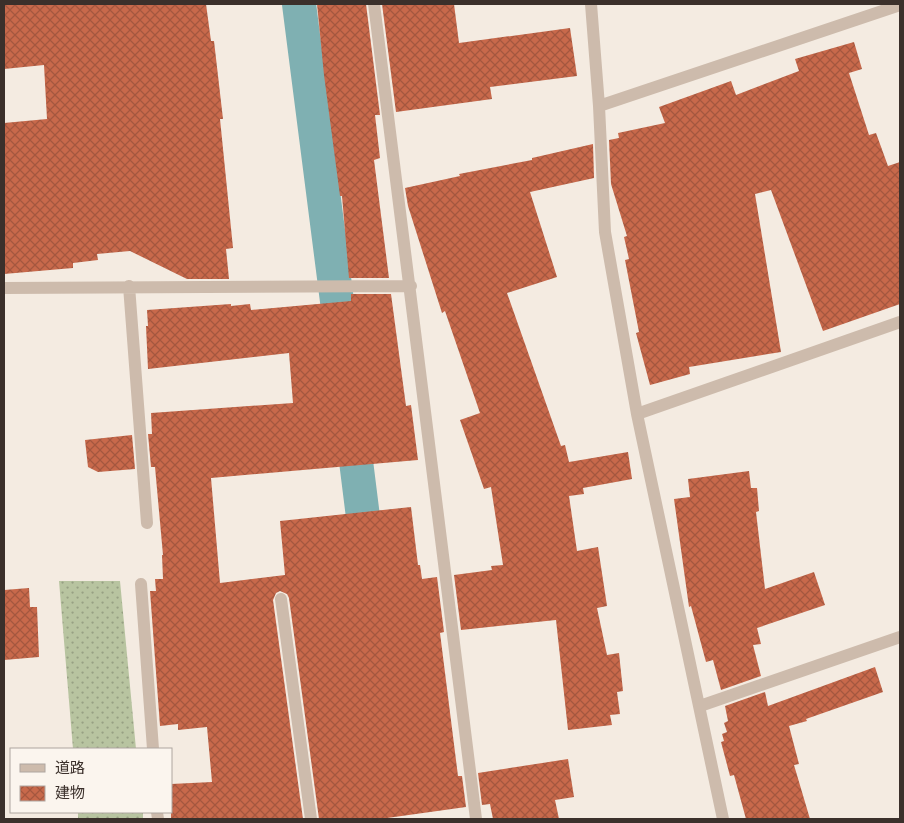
<svg xmlns="http://www.w3.org/2000/svg" width="904" height="823" font-family="'Open Sans','Noto Sans JP',sans-serif">
	<style>
		.grass { fill: url(#grass-dots) }
		.lines { fill: none; stroke-linecap: round; stroke-linejoin: round }
		.canal { stroke: #7fb0b2; stroke-width: 34 }
		.building { fill: url(#building-cross-hatch) }
		.minor { stroke: #cdbbac; stroke-width: 12 }
	</style>
	<defs>
		<pattern id="grass-dots" width="8" height="8" patternUnits="userSpaceOnUse" patternTransform="scale(1.25)"><rect width="8" height="8" fill="#b8c4a0"/><path d="M2 2h.1M6 6h.1" fill="none" stroke="#97a083" stroke-width="1.8" stroke-linecap="round"/></pattern>
		<pattern id="building-cross-hatch" width="8" height="8" patternUnits="userSpaceOnUse" patternTransform="scale(1.25)"><rect width="8" height="8" fill="#c8694b"/><path d="M0 0l8 8M0 8l8-8" fill="none" stroke="#a4573f"/></pattern>
	</defs>
	<rect width="100%" height="100%" fill="#f4ebe1"/>
	<!-- grass -->
	<path class="grass" d="M 59,581 L 120,581 L 136,749 L 73,749 Z
		M 78,812 L 143,812 L 143,819 L 78,819 Z"/>
	<g class="lines">
		<!-- canal -->
		<path class="canal" d="M 299,4 L 343,348
			M 351,421 L 368,557"/>
	</g>
	<!-- building -->
	<path class="building" d="M 4,4 L 206,4 L 211,41 L 214,41 L 223,119 L 220,119 L 233,248 L 226,249 L 229,279 L 187,279 L 130,251 L 97,254 L 98,260 L 73,263 L 73,268 L 4,274 L 4,123 L 47,119 L 44,65 L 4,69 Z
		M 317,4 L 366,4 L 380,115 L 375,115 L 380,158 L 374,160 L 389,278 L 349,278 L 342,196 L 340,196 L 324,75 Z
		M 382,4 L 454,4 L 459,43 L 570,28 L 577,76 L 490,87 L 492,99 L 396,112 Z
		M 854,42 L 862,69 L 849,73 L 869,135 L 876,133 L 888,166 L 900,162 L 900,304 L 823,331 L 771,190 L 755,194 L 781,352 L 689,367 L 690,374 L 650,385 L 636,333 L 639,332 L 625,260 L 629,259 L 624,237 L 627,236 L 611,184 L 609,140 L 619,138 L 618,133 L 665,123 L 659,107 L 731,81 L 736,95 L 799,71 L 795,59 Z
		M 593,144 L 594,178 L 530,192 L 557,277 L 507,293 L 561,446 L 565,445 L 569,462 L 628,452 L 632,479 L 583,488 L 584,494 L 569,496 L 577,551 L 598,547 L 607,606 L 597,608 L 607,655 L 619,653 L 623,691 L 617,692 L 620,714 L 610,715 L 612,725 L 568,730 L 556,620 L 461,630 L 454,575 L 492,570 L 491,566 L 503,565 L 491,487 L 484,489 L 460,420 L 480,413 L 445,311 L 442,313 L 408,206 L 405,188 L 460,176 L 459,174 L 532,160 L 532,158 Z
		M 351,294 L 391,294 L 406,406 L 411,405 L 418,460 L 211,478 L 220,583 L 285,575 L 280,521 L 411,507 L 418,565 L 420,565 L 422,579 L 437,577 L 444,632 L 440,633 L 458,776 L 462,776 L 466,807 L 380,819 L 319,819 L 289,598 L 287,594 L 280,591 L 276,593 L 273,600 L 303,819 L 171,819 L 171,784 L 212,782 L 207,727 L 178,730 L 178,724 L 160,726 L 150,591 L 156,591 L 155,579 L 163,579 L 162,555 L 163,555 L 155,467 L 151,467 L 148,434 L 152,434 L 151,413 L 293,403 L 289,353 L 148,369 L 146,326 L 148,326 L 147,310 L 231,304 L 231,306 L 250,304 L 251,310 L 351,301 Z
		M 132,435 L 135,469 L 98,472 L 88,467 L 85,440 Z
		M 749,471 L 751,488 L 757,488 L 759,511 L 756,512 L 765,589 L 814,572 L 825,605 L 757,628 L 761,644 L 753,645 L 761,676 L 721,690 L 713,660 L 706,662 L 691,606 L 689,607 L 674,499 L 690,497 L 688,479 Z
		M 29,588 L 30,607 L 37,607 L 39,657 L 4,660 L 4,590 Z
		M 875,667 L 883,692 L 806,719 L 807,721 L 789,726 L 799,764 L 794,765 L 810,819 L 746,819 L 734,775 L 730,776 L 721,742 L 724,741 L 722,734 L 727,732 L 724,723 L 728,721 L 725,706 L 765,692 L 768,706 Z
		M 568,759 L 574,797 L 555,800 L 559,819 L 493,819 L 490,804 L 482,805 L 478,773 Z"/>
	<g class="lines">
		<!-- minor -->
		<path class="minor" d="M 374,4 L 476,819
			M 591,4 L 599,106 L 605,232 L 637,414 L 723,819
			M 599,106 L 900,5
			M 129,286 L 147,523
			M 4,288 L 411,286
			M 637,414 L 900,322
			M 141,584 L 153,749
			M 281,599 L 311,819
			M 700,706 L 900,637
			M 157,812 L 158,819"/>
	</g>
	<!-- border -->
	<rect width="904" height="823" fill="none" stroke="#3b302b" stroke-width="10"/>
	<!-- legend -->
	<rect x="10" y="748" width="162" height="65" fill="#fbf5ee" stroke="#aea6a0"/>
	<rect x="20" y="764" width="25" height="8" fill="#cdbbac" stroke="#aea6a0"/>
	<text x="55" y="773" font-size="15" fill="#3b302b">道路</text>
	<rect x="20" y="786" width="25" height="15" fill="url(#building-cross-hatch)" stroke="#aea6a0"/>
	<text x="55" y="798" font-size="15" fill="#3b302b">建物</text>
</svg>
